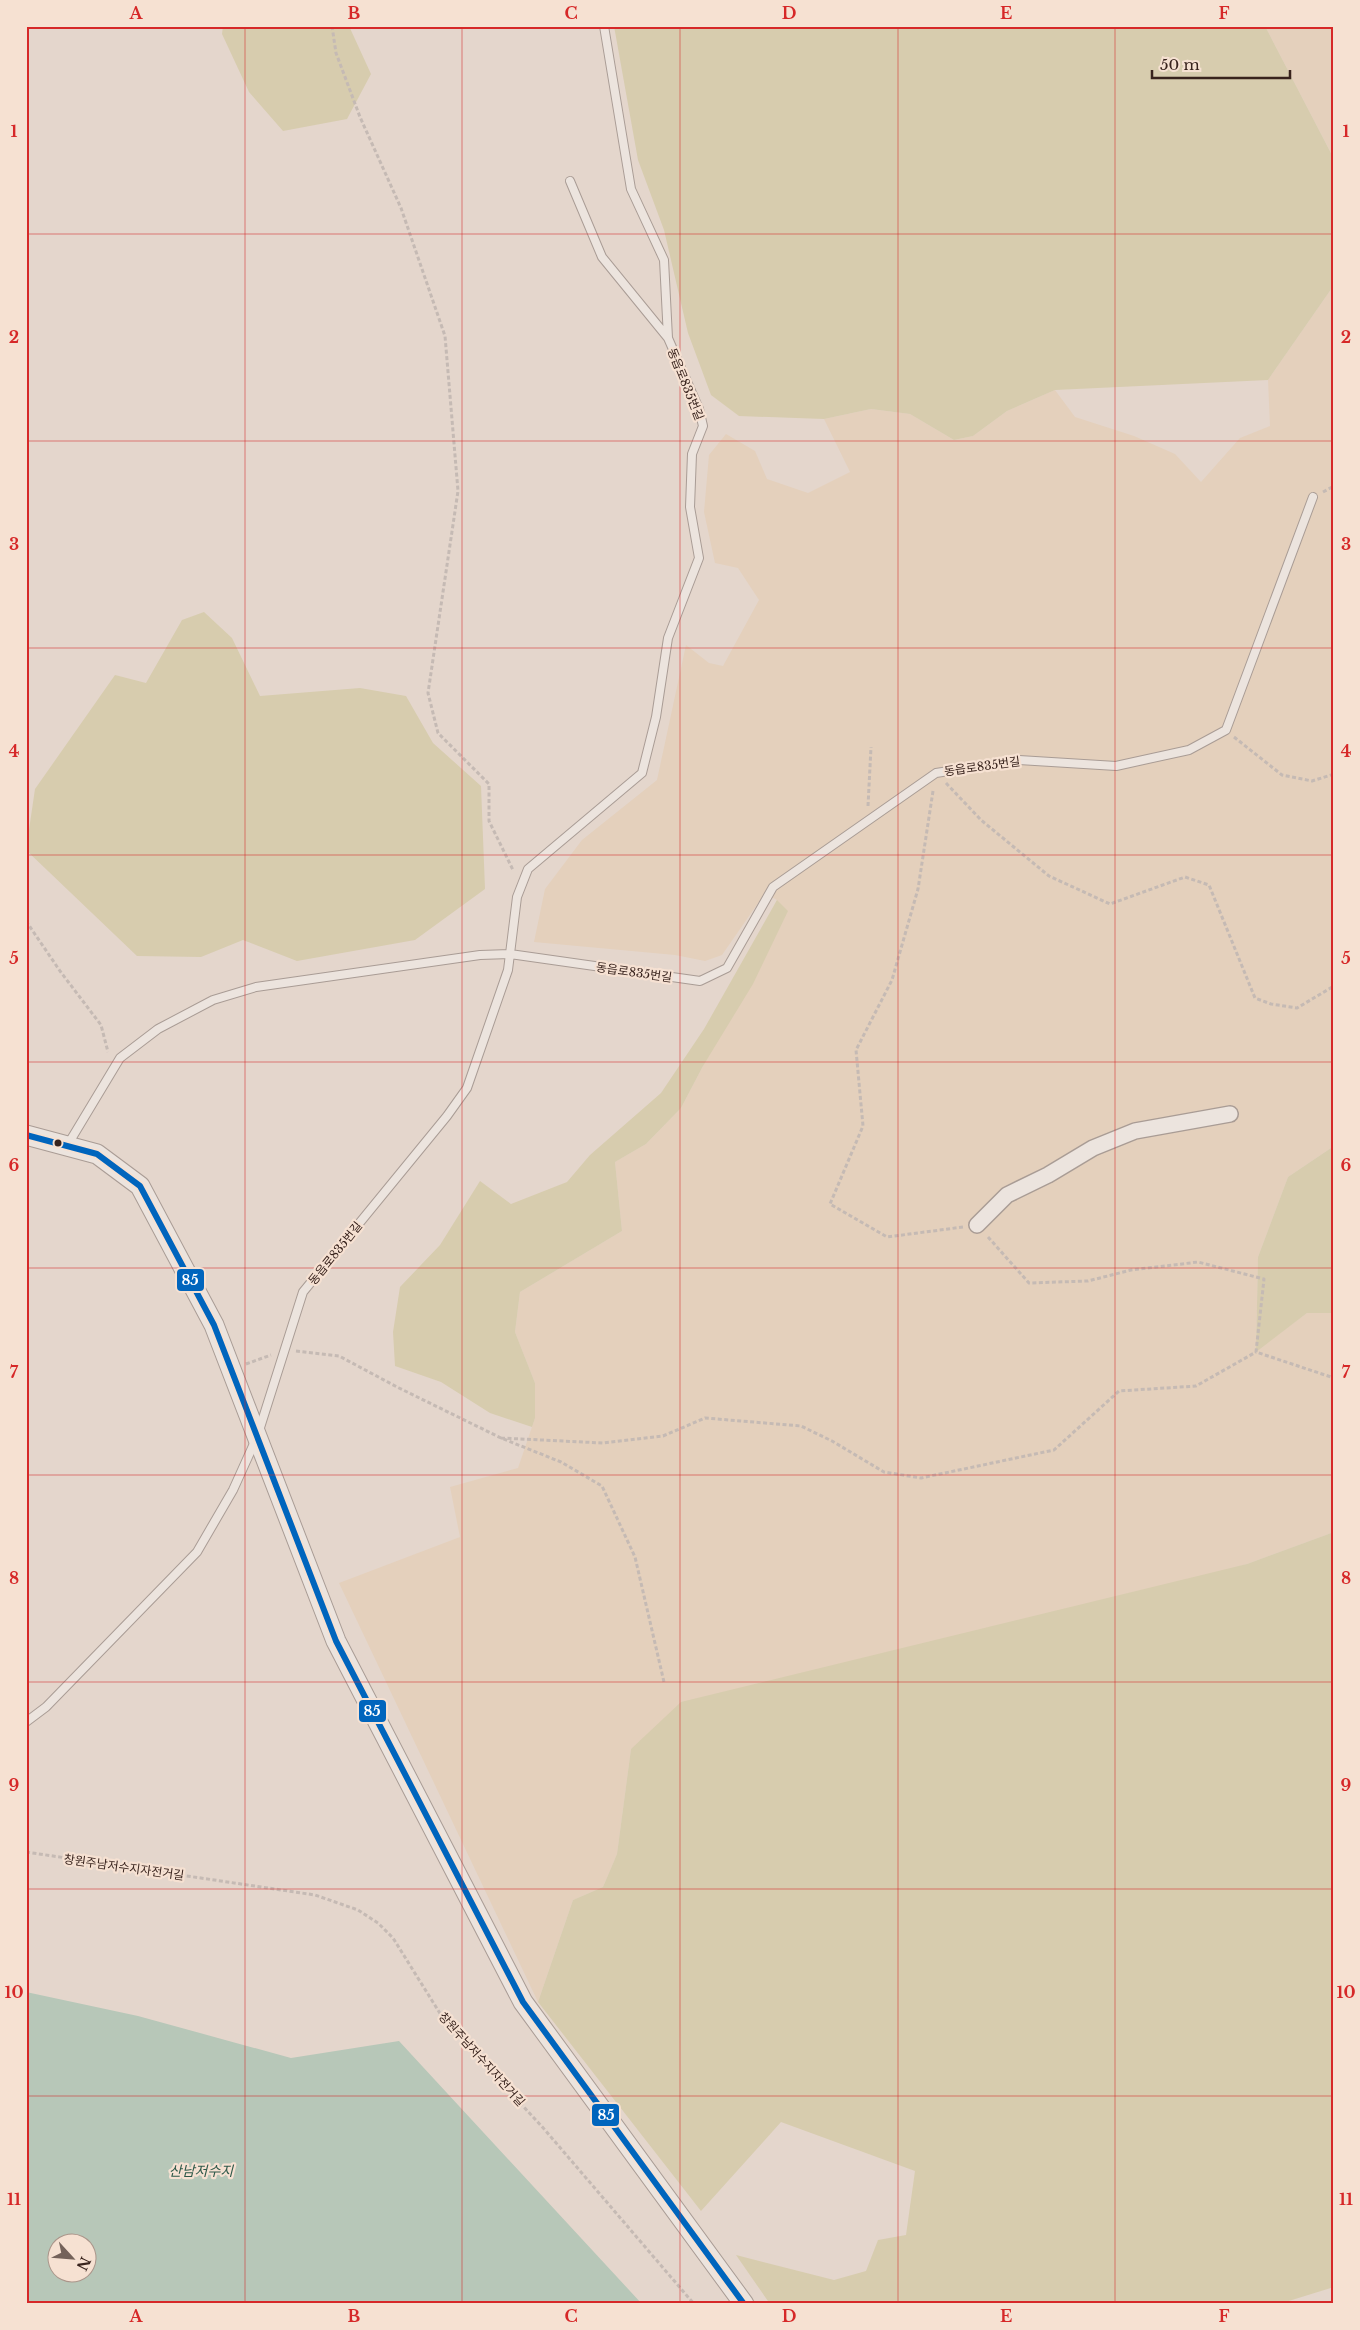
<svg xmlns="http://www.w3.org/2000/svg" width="1360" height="2330" font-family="'Libre Baskerville','Noto Sans KR',serif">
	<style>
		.farmland { fill: #e4d0bc }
		.green { fill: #d7ccae }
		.water { fill: #b7c7b8; fill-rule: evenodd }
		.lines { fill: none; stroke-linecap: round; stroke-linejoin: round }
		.service-casing { stroke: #a99c95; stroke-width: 10 }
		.minor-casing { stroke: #a99c95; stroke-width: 18 }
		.tertiary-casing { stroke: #a99c95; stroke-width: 21 }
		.path { stroke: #c5bab4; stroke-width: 3; stroke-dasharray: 4 2.5; stroke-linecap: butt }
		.service { stroke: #ece4de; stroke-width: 8 }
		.minor { stroke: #ece4de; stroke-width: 15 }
		.tertiary { stroke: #ece4de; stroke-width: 19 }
		.bus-1-casing { stroke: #f6e1d2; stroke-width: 10 }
		.bus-1 { stroke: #0065bd; stroke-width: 6 }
		.grid { fill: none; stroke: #d62828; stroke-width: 1; stroke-opacity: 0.55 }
		.bus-dot { fill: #38231d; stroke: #f6e1d2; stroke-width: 2 }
		.labels { text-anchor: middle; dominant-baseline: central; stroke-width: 4.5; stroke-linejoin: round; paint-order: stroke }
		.street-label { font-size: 12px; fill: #38231d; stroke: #f6e1d2 }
		.water-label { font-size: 14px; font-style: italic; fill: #2d5849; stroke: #f6e1d2 }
		.line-badge { stroke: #f6e1d2; stroke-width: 2 }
		.badge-label { font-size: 14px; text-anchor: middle; font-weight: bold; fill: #fff }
		.neatline { fill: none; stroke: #d62828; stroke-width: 2 }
		.grid-label { font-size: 16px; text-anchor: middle; font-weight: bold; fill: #d62828 }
	</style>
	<rect width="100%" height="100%" fill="#e4d6cc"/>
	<!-- farmland -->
	<path class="farmland" d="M 1265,26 L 1334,26 L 1334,159 L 1333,157 Z
		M 1334,285 L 1334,1146 L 1288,1177 L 1258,1257 L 1256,1351 L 1307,1313 L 1334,1313 L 1334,1532 L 1247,1564 L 631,1749 L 617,1854 L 603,1887 L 573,1900 L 538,2002 L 339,1583 L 460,1537 L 450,1487 L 518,1468 L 535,1418 L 535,1383 L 515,1332 L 520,1292 L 622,1231 L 615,1162 L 646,1144 L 681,1108 L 703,1066 L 777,900 L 765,893 L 722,955 L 705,961 L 675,955 L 534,942 L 545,889 L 582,840 L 657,780 L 686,645 L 709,663 L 723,666 L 759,600 L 738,568 L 715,563 L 704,512 L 709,455 L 726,434 L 755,451 L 767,479 L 808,493 L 850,472 L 824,419 L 871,409 L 910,414 L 954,440 L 973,436 L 1007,411 L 1055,390 L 1075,417 L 1134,436 L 1175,454 L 1201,482 L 1240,438 L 1270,426 L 1268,380 Z"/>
	<!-- green -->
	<path class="green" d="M 223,26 L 349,26 L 371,74 L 347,119 L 283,131 L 249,92 L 222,34 Z
		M 614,26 L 1265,26 L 1334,159 L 1334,285 L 1268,380 L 1055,390 L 1007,411 L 973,436 L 954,440 L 910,414 L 871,409 L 824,419 L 739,416 L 711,395 L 688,333 L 664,230 L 638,160 Z
		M 204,612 L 232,638 L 260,696 L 360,688 L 406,696 L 433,743 L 481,786 L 485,889 L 415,940 L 297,961 L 243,940 L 201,957 L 137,956 L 26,850 L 35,789 L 115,675 L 146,683 L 182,620 Z
		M 777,900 L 788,911 L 753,984 L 703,1066 L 681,1108 L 646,1144 L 615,1162 L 622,1231 L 520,1292 L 515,1332 L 535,1383 L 535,1418 L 532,1427 L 490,1413 L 441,1382 L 395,1366 L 393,1332 L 400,1287 L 440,1245 L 480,1181 L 511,1204 L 567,1182 L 590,1155 L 661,1093 L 704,1029 Z
		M 1334,1146 L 1334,1313 L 1307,1313 L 1256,1352 L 1258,1257 L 1288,1177 Z
		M 1334,1532 L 1334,2287 L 1279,2304 L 770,2304 L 736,2255 L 834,2280 L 866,2271 L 878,2240 L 906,2235 L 915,2171 L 781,2122 L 701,2211 L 538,2002 L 573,1900 L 603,1887 L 617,1854 L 631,1749 L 681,1702 L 1247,1564 Z"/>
	<!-- water -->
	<path class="water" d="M 26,1992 L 138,2016 L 291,2058 L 399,2041 L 642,2304 L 26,2304 ZM 58,2242 L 88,2242 L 88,2272 L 58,2272 Z"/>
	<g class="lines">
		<defs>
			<path id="service" d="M 570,181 L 602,257 L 668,338
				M 67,1146 L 120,1058 L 158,1029 L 213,1000 L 256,987 L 480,955 L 510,954 L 700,981 L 727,968 L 773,887 L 936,773 L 1019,760 L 1116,766 L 1189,750 L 1226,730 L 1313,497
				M 26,1722 L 46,1707 L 197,1552 L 233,1490 L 257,1437 L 303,1292 L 447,1116 L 467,1088 L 508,970 L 517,897 L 528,869 L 642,773 L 656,717 L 668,638 L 699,558 L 690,507 L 692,454 L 703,426 L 699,409 L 668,338 L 664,260 L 631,189 L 604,26"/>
			<path id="minor" d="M 977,1225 L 1007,1195 L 1048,1175 L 1093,1148 L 1135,1131 L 1230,1114"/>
			<path id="tertiary" d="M 26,1135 L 97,1154 L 140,1186 L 214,1325 L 336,1641 L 523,2002 L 744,2304"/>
		</defs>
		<!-- service casing -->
		<use href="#service" class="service-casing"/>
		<!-- minor casing -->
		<use href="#minor" class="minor-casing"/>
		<!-- tertiary casing -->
		<use href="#tertiary" class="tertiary-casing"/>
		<!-- path -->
		<path class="path" d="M 332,26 L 336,53 L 360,117 L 401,208 L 445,336 L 458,491 L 428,693 L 438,733 L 489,784 L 489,821 L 513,870
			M 1323,492 L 1334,486
			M 1234,737 L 1282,775 L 1312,781 L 1334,774
			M 946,783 L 981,820 L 1049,876 L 1110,904 L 1185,877 L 1209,885 L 1255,998 L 1271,1004 L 1297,1008 L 1334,986
			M 933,791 L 918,889 L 892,980 L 856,1050 L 863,1126 L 830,1204 L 887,1237 L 963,1227
			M 868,806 L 871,747
			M 26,921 L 60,971 L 101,1025 L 108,1052
			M 988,1237 L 1029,1283 L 1088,1281 L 1131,1270 L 1198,1262 L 1264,1279 L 1256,1352 L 1334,1378
			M 296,1351 L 339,1356 L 399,1388 L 501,1438 L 561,1462 L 602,1486 L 635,1557 L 664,1682
			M 246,1364 L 271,1355
			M 501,1438 L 603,1443 L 663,1436 L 705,1418 L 801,1426 L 832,1441 L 884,1472 L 921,1478 L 1054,1450 L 1119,1391 L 1196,1386 L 1256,1352
			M 26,1852 L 315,1895 L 358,1910 L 378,1923 L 393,1938 L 441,2015 L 455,2032 L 545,2130 L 694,2304"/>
		<!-- service -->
		<use href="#service" class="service"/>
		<!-- minor -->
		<use href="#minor" class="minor"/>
		<!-- tertiary -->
		<use href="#tertiary" class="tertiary"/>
		<defs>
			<path id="bus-1" d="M 26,1135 L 97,1154 L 140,1186 L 214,1325 L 336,1641 L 523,2002 L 744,2304"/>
		</defs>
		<!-- bus-1 casing -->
		<use href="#bus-1" class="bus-1-casing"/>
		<!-- bus-1 -->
		<use href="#bus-1" class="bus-1"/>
	</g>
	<!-- grid -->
	<path class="grid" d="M 245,26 L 245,2304M 462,26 L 462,2304M 680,26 L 680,2304M 898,26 L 898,2304M 1115,26 L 1115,2304M 26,234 L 1334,234M 26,441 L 1334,441M 26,648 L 1334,648M 26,855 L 1334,855M 26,1062 L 1334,1062M 26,1268 L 1334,1268M 26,1475 L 1334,1475M 26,1682 L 1334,1682M 26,1889 L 1334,1889M 26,2096 L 1334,2096"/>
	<!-- markers -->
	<circle class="bus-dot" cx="58" cy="1143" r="4.5"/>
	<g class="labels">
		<!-- street labels -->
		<g class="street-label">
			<text transform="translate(686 384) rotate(68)">동읍로835번길</text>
			<text transform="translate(982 766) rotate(-8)">동읍로835번길</text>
			<text transform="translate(634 972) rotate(8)">동읍로835번길</text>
			<text transform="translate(335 1253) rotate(-51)">동읍로835번길</text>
			<text transform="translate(124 1867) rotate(8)">창원주남저수지자전거길</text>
			<text transform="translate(482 2059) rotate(48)">창원주남저수지자전거길</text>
		</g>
		<!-- water labels -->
		<g class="water-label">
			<text x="201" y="2171">산남저수지</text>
		</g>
	</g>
	<g class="line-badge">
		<rect x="176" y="1268" width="29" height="24" rx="5" fill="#0065bd"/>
		<rect x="358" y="1699" width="29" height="24" rx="5" fill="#0065bd"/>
		<rect x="591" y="2103" width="29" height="24" rx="5" fill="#0065bd"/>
	</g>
	<g class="badge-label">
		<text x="190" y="1285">85</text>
		<text x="372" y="1716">85</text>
		<text x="606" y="2120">85</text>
	</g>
	<!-- border -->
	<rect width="1360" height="2330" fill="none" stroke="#f6e1d2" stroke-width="55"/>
	<!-- north arrow -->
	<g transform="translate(72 2258) rotate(116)"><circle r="24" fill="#f6e1d2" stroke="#aa958a"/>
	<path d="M0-4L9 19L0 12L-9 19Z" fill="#74625a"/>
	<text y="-8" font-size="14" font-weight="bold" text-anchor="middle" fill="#38231d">N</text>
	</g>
	<!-- scale -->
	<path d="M1152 70v8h138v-8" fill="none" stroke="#38231d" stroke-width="2.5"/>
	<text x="1160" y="70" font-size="15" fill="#38231d" stroke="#f6e1d2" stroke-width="4" paint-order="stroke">50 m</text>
	<rect x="28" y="28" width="1304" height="2274" class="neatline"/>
	<g class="grid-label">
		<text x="136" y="19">A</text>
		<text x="354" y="19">B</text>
		<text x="571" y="19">C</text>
		<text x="789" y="19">D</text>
		<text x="1006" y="19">E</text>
		<text x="1224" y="19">F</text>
		<text x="14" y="137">1</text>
		<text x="1346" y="137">1</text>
		<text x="14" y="343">2</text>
		<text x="1346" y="343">2</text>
		<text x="14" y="550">3</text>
		<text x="1346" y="550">3</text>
		<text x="14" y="757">4</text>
		<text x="1346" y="757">4</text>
		<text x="14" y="964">5</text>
		<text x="1346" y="964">5</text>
		<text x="14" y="1171">6</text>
		<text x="1346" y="1171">6</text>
		<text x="14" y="1378">7</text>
		<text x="1346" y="1378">7</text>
		<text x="14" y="1584">8</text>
		<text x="1346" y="1584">8</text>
		<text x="14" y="1791">9</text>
		<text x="1346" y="1791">9</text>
		<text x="14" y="1998">10</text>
		<text x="1346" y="1998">10</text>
		<text x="14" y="2205">11</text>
		<text x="1346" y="2205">11</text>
		<text x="136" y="2322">A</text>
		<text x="354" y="2322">B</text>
		<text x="571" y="2322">C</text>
		<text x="789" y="2322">D</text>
		<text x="1006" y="2322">E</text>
		<text x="1224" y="2322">F</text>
	</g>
</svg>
